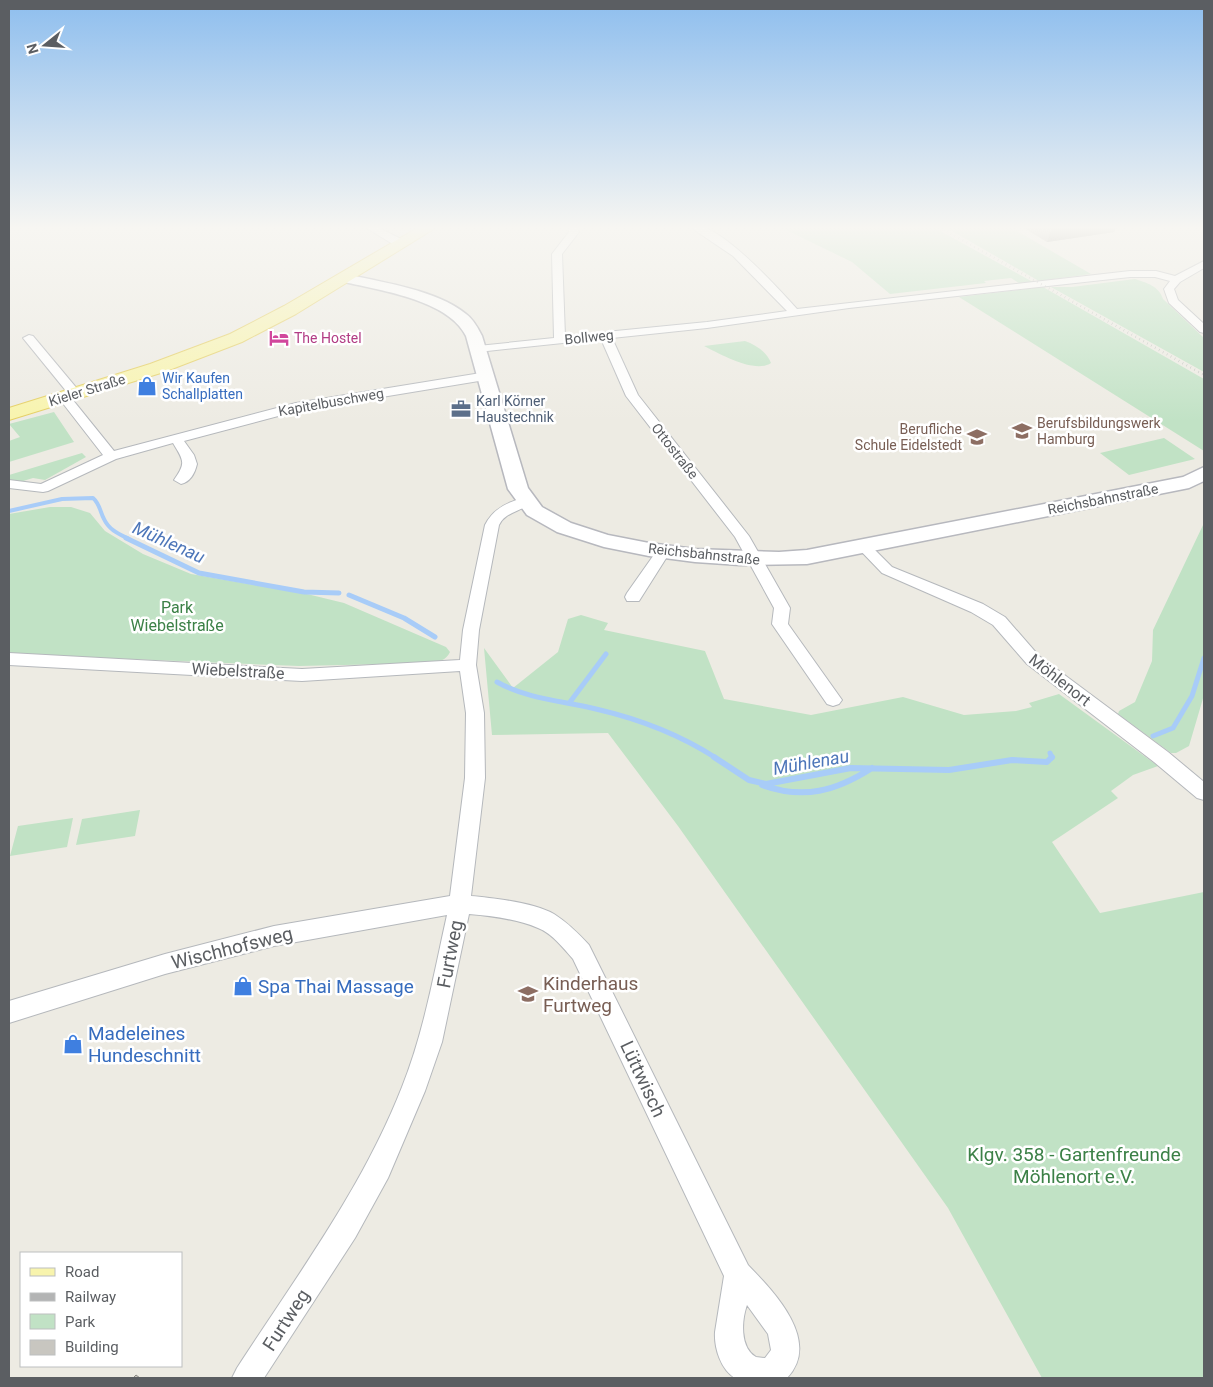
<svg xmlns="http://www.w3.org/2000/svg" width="1213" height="1387" font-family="Roboto,sans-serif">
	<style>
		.green { fill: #c1e2c5 }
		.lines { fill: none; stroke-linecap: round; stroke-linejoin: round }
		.stream-far2 { stroke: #a8ccf8; stroke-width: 4 }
		.stream-far1 { stroke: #a8ccf8; stroke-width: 5 }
		.stream { stroke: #a8ccf8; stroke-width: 6 }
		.street-casing { stroke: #b5b8bc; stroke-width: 2 }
		.secondary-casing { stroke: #b7b8be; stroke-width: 3 }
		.primary-casing { stroke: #e5cf63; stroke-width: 2 }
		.street { fill: #fff; fill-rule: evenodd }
		.secondary { fill: #fff; fill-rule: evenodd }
		.primary { fill: #f8f4ad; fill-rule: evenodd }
		.rail { stroke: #b3b4b4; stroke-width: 2.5; stroke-dasharray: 0.5 4; stroke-linecap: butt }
		.wall { fill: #acaaa5 }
		.shaded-wall { fill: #8c8b86 }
		.building { fill: #c8c6c0; stroke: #8c8b86 }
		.labels { text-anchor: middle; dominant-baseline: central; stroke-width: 5; stroke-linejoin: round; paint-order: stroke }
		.far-street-label { font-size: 14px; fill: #5b5e62; stroke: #fff }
		.far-hotel-label { font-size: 14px; fill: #b23c85; stroke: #fff; text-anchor: start }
		.far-shop-label { font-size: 14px; fill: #366cbe; stroke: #fff; text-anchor: start }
		.far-service-label { font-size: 14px; fill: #4e5e75; stroke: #fff; text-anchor: start }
		.far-education-label { font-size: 14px; fill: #785e54; stroke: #fff; text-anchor: start }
		.park-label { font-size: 16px; fill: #3c8147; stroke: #fff }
		.street-label { font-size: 16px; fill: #5b5e62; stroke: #fff }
		.water-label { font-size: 18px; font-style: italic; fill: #4d76b9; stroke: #fff }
		.near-street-label { font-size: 19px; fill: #5b5e62; stroke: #fff }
		.near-education-label { font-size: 19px; fill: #785e54; stroke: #fff; text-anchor: start }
		.near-shop-label { font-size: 19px; fill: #366cbe; stroke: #fff; text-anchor: start }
		.near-park-label { font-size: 19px; fill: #3c8147; stroke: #fff }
	</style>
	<rect width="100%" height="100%" fill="#edebe3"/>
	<!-- green -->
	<path class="green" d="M 780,227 L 933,227 L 1033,282 L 1019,283 L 1011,278 L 984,281 L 986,283 L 890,294 L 852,262 Z
		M 945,227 L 1010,227 L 1091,274 L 1039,281 Z
		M 1135,279 C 1147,283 1159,286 1163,299 L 1204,338 L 1204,372 L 1051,287 L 1072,287 Z
		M 1043,287 L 1204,379 L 1204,451 L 959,297 Z
		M 745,341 C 756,345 767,352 771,363 C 755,374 720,354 704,346 Z
		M 54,412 L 74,442 L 9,462 L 9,441 L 20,437 L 9,424 Z
		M 1164,438 L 1195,459 L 1129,475 L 1100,453 Z
		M 82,453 L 86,457 L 45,480 L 33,478 L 20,482 L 9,481 L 9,475 Z
		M 50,507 L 71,507 L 90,513 L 105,531 L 143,554 L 191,574 L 307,594 L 344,603 L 446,647 L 450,652 C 446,660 441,661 432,663 L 299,666 L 9,654 L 9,514 Z
		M 1204,523 L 1204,695 L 1189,746 L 1176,753 L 1171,753 L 1118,714 L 1119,711 L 1135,702 L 1152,661 L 1153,630 Z
		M 581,615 L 608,623 L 604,630 L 705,651 L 724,699 L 811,715 L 903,697 L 964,715 L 1016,711 L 1032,707 L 1029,703 L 1059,694 L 1158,766 L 1133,775 L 1111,791 L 1118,798 L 1052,842 L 1100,913 L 1204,892 L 1204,1378 L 1042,1378 L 948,1208 L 678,826 L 608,733 L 492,735 L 484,648 L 513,688 L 558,652 L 568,619 Z
		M 140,810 L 135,836 L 76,845 L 82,819 Z
		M 73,818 L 67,847 L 10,856 L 18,826 Z"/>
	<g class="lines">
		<!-- stream-far2 -->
		<path class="stream-far2" d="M 9,511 L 62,499 L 93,498 C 100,504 100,512 104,519 C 109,530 119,534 129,539"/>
		<!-- stream-far1 -->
		<path class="stream-far1" d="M 126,538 L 199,573 L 304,592 L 339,593
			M 349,595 L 404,618 L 435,637
			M 497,682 C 527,699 563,701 596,709 C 639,719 679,734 716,758
			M 570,702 L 606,654
			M 1153,736 L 1173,728 L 1192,696 L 1204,658
			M 1050,753 L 1052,758"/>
		<!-- stream -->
		<path class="stream" d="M 714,757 L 749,780 L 766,784 L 851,768 L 949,770 L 1012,760 L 1047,762 L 1052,757
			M 762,785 C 804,800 836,791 872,768"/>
		<defs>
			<path id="street" d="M 365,227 L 377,227 L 409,243 L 404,246 L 391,243 Z
				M 568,227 L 578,227 L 579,232 L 562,254 L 565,336 L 707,322 L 787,311 L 733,256 L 690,227 C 693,227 698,227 702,227 C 729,234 778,288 797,309 L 1130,271 L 1156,271 L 1175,276 L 1204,261 L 1204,268 L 1180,282 L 1174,289 L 1178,300 L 1204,324 L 1204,333 L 1200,332 L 1169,303 L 1164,289 L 1170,281 L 1155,277 L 1130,277 L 849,308 L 707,328 L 612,338 L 638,395 L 749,536 L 790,608 L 788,624 L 842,700 L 839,704 L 833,706 L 827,704 L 772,624 L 774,608 L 735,537 L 626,396 L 601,339 L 478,352 L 472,349 L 478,346 L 554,338 L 552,254 L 569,232 Z
				M 29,335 L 33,336 L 79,391 L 81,394 L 79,397 L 71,397 L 23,338 Z
				M 487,372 L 493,376 L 491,379 L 297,411 L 184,441 L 194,455 L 197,464 C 195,473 190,482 181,484 L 174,480 C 186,463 184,461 173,443 L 116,459 L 48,491 L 43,492 L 9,488 L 9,480 L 41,484 L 103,455 L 58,397 L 64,393 L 68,394 L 114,451 L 296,403 Z
				M 524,498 L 529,499 L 531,502 C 522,512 506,511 499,525 L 479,630 L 476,665 L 484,713 L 485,778 L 471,896 C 494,898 535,903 554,914 C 568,923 578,933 589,945 L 748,1265 C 774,1292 822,1341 787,1378 L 735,1378 C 721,1370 714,1348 715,1332 L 724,1276 L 573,959 C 563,948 553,934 538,928 C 517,919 492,916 469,914 L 442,1042 L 425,1091 L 388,1178 L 355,1238 L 264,1378 L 232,1378 L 237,1368 C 296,1277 362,1189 402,1087 C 424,1032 434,973 447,915 L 274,946 L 165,974 L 9,1023 L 9,1001 L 165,954 L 274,926 L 450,896 L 465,778 L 466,713 L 460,671 L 302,681 L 9,665 L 9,653 L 302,669 L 460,660 L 463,630 L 485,525 C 493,509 507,502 524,498 ZM 747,1305 L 768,1334 L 771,1350 L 765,1358 L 756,1357 C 739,1347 742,1319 747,1305 Z
				M 863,542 L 868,543 L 892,567 L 983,604 L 1005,617 L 1039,656 L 1168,752 L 1204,782 L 1204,800 L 1197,798 L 1154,762 L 1027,664 L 993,625 L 971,612 L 882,573 L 856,546 L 858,543 Z
				M 663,547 L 668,549 L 670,552 L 639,601 L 627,601 L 625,597 L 627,593 L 658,549 Z"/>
			<path id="secondary" d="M 345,274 C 381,282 437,290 466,314 C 473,319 478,328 482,336 L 528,488 L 542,507 L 571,523 L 608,535 L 649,543 L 695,549 L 779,552 L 807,550 L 1183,477 L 1204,467 L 1204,481 L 1189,488 L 807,564 L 740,565 L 695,562 L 649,556 L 604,547 L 557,532 L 527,515 L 508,489 L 466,336 C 448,299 377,290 340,281 L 338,278 L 340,275 Z"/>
			<path id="primary" d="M 419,227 L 437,227 L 296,314 L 242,342 L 164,372 L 9,420 L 9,408 L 150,364 L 230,334 L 284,306 Z"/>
		</defs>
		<!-- street casing -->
		<use href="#street" class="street-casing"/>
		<!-- secondary casing -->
		<use href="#secondary" class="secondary-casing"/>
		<!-- primary casing -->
		<use href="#primary" class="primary-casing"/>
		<!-- street -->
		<use href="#street" class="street"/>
		<!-- secondary -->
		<use href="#secondary" class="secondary"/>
		<!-- primary -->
		<use href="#primary" class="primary"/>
		<!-- rail -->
		<path class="rail" d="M 939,227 L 1204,375"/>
	</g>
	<!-- wall -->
	<path class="wall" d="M 1022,227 L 1116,227 L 1114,232 L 1047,242 Z"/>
	<!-- shaded-wall -->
	<path class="shaded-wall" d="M 1054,227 L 1116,227 L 1114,232 L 1047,242 L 1052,228 Z"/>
	<!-- building -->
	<path class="building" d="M 136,1375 L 140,1378 L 133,1378 Z"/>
	<!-- sky -->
	<linearGradient id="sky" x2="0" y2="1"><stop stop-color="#8ebeee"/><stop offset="0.54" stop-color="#f7f6f2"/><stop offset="1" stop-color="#f7f6f2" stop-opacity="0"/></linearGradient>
	<rect width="1213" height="422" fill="url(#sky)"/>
	<!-- icons -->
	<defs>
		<symbol id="hotel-bare" viewBox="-9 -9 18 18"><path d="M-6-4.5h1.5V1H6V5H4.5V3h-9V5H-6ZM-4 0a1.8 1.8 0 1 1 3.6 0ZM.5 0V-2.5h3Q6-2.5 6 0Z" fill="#d1479c" stroke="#fff" stroke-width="2.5" paint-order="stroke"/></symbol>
		<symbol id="shop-bare" viewBox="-9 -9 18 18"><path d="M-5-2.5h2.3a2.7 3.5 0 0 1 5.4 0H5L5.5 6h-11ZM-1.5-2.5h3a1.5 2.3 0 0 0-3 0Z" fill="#3f7fe0" stroke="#fff" stroke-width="2.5" paint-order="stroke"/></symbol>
		<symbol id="office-bare" viewBox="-9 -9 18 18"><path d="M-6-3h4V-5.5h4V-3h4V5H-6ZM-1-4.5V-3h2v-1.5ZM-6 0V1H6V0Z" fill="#5c6f8a" stroke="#fff" stroke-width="2.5" paint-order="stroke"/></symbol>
		<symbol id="school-bare" viewBox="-9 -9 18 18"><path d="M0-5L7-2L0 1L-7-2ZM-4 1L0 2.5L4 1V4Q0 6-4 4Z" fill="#8d6e63" stroke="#fff" stroke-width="2.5" paint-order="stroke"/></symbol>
	</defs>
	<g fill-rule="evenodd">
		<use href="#hotel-bare" x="265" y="324" width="28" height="28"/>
		<use href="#shop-bare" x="133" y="372" width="28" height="28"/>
		<use href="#office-bare" x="447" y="395" width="28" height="28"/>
		<use href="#school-bare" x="1008" y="417" width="28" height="28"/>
		<use href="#school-bare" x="963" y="423" width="28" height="28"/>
		<use href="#shop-bare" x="229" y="972" width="28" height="28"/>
		<use href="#school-bare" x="514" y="980" width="28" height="28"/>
		<use href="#shop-bare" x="59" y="1030" width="28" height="28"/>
	</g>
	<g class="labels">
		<!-- far-street labels -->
		<g class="far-street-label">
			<text transform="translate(589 337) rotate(-6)">Bollweg</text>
			<text transform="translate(87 390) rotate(-17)">Kieler Straße</text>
			<text transform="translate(331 402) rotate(-10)">Kapitelbuschweg</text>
			<text transform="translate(675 451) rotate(52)">Ottostraße</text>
			<text transform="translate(1103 499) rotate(-11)">Reichsbahnstraße</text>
			<text transform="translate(704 554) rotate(6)">Reichsbahnstraße</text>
		</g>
		<!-- far-hotel labels -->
		<g class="far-hotel-label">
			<text x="294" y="338">The Hostel</text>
		</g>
		<!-- far-shop labels -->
		<g class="far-shop-label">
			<text x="162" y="378">Wir Kaufen<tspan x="162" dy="16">Schallplatten</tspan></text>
		</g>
		<!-- far-service labels -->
		<g class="far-service-label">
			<text x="476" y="401">Karl Körner<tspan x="476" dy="16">Haustechnik</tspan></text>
		</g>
		<!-- far-education labels -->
		<g class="far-education-label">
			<text x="1037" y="423">Berufsbildungswerk<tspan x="1037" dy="16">Hamburg</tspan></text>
			<text x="962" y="429" text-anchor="end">Berufliche<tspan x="962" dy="16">Schule Eidelstedt</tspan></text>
		</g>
		<!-- park labels -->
		<g class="park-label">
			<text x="177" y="607">Park<tspan x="177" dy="18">Wiebelstraße</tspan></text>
		</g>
		<!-- street labels -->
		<g class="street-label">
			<text transform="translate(238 671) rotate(3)">Wiebelstraße</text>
			<text transform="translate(1060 680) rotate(38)">Möhlenort</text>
		</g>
		<!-- water labels -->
		<g class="water-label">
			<text transform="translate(169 542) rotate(24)">Mühlenau</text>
			<text transform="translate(811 762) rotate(-10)">Mühlenau</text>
		</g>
		<!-- near-street labels -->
		<g class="near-street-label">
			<text transform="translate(232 948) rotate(-14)">Wischhofsweg</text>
			<text transform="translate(450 954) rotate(-79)">Furtweg</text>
			<text transform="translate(643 1079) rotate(65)">Lüttwisch</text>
			<text transform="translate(286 1320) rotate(-57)">Furtweg</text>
		</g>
		<!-- near-education labels -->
		<g class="near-education-label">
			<text x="543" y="983">Kinderhaus<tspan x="543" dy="22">Furtweg</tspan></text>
		</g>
		<!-- near-shop labels -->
		<g class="near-shop-label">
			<text x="258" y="986">Spa Thai Massage</text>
			<text x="88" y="1033">Madeleines<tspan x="88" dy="22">Hundeschnitt</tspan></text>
		</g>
		<!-- near-park labels -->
		<g class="near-park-label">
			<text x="1074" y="1154">Klgv. 358 - Gartenfreunde<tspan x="1074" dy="22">Möhlenort e.V.</tspan></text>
		</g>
	</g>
	<!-- border -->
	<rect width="1213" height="1387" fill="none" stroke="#5b5e62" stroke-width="20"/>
	<!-- legend -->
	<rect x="20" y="1252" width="162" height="115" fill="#ffffff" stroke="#bdbfc0"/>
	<rect x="30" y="1268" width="25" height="8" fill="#f8f4ad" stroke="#bdbfc0"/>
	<text x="65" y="1277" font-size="15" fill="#5b5e62">Road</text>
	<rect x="30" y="1293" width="25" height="8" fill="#b3b4b4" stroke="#bdbfc0"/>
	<text x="65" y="1302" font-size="15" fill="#5b5e62">Railway</text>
	<rect x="30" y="1314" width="25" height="15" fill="#c1e2c5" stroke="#bdbfc0"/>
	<text x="65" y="1327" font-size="15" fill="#5b5e62">Park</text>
	<rect x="30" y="1340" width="25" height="15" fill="#c8c6c0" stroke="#bdbfc0"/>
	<text x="65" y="1352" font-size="15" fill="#5b5e62">Building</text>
	<!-- north arrow -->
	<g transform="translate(45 45) rotate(253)" stroke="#ffffff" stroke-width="4" paint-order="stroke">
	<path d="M0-4L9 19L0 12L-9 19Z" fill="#5b5e62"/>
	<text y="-8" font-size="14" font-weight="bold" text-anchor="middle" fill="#5b5e62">N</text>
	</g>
</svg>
